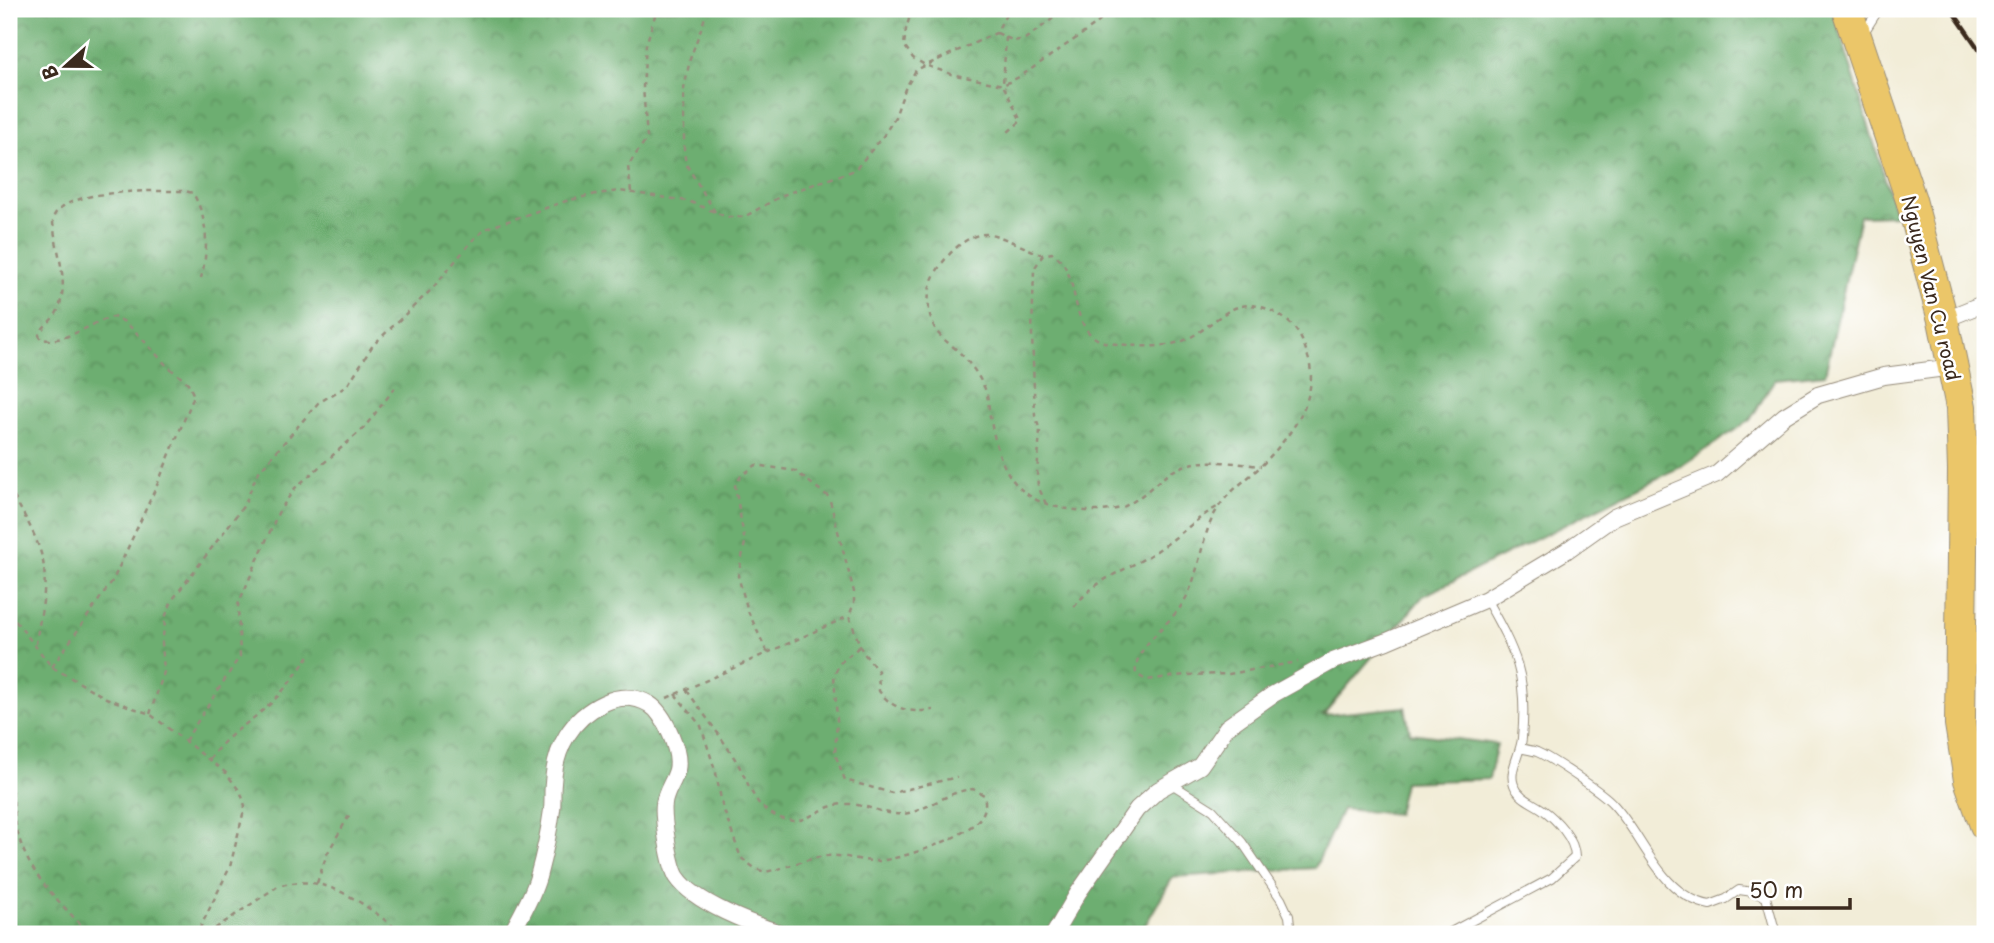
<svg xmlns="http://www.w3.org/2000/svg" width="1994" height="943" font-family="'Playpen Sans',sans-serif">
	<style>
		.forest { fill: url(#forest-crowns); stroke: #546c48; stroke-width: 2 }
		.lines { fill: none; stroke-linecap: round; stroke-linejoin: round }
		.lane-casing { stroke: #968c7b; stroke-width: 10 }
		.street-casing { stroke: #968c7b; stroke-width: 18 }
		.highway-casing { stroke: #968c7b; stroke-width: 32 }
		.path { stroke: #968c7b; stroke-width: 2.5; stroke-dasharray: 5 5; stroke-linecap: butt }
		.lane { stroke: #fff; stroke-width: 8 }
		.street { stroke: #fff; stroke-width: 16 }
		.highway { stroke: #ebc669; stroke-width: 30 }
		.rail { stroke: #3b2a1e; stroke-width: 4.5 }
		.labels { text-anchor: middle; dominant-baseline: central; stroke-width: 5; stroke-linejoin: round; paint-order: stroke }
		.street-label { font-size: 19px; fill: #3b2a1e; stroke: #fff }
	</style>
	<defs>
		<pattern id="forest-crowns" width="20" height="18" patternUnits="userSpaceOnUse" patternTransform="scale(1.75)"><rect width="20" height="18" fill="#6dae71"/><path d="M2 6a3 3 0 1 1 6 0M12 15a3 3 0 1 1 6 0" fill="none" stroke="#5b8e5c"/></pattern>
	</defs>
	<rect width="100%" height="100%" fill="#fff"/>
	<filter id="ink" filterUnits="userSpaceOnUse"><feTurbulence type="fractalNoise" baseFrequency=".0143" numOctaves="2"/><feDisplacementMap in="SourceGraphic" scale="14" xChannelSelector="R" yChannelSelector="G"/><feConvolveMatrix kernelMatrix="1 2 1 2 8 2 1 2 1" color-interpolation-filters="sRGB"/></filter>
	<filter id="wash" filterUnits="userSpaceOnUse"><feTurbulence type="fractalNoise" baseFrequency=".00686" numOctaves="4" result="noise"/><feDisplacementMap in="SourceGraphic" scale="28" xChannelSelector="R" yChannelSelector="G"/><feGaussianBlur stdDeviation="1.57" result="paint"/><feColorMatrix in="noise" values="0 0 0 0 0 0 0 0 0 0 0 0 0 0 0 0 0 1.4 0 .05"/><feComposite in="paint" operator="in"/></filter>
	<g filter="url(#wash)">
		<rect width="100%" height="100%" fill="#f2edd8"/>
		<!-- forest -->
		<path class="forest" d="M 9,9 L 1833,9 L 1896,215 L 1860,216 L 1825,374 L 1775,379 L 1750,420 L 1678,468 L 1423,596 L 1323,715 L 1405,707 L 1410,733 L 1497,744 L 1489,779 L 1404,782 L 1397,814 L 1342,809 L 1315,868 L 1173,877 L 1140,934 L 9,934 Z"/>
	</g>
	<g filter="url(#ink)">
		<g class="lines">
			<defs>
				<path id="lane" d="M 1863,34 L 1879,9
					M 1521,748 C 1526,750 1532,750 1537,752 C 1551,758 1602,792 1612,803 C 1644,836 1659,895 1710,905 L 1726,899 L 1739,890 L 1753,892 L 1766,897 L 1776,934
					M 1170,783 L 1213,810 L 1242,842 L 1281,899 L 1289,916 L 1291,934
					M 1447,934 L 1552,878 L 1575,857 C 1575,839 1556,819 1542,809 C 1532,802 1519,798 1514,785 C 1508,771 1521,753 1522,738 C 1528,675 1516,653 1486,599"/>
				<path id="street" d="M 1943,320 L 1985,303
					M 511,934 C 521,915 532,898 538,877 C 544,855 549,832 552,810 C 553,801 552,792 553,783 C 555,748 571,718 604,703 C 619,696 635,696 649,704 C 665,714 681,752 677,770 C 674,782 665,792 664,804 C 662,817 670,866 677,877 C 694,903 754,925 783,934
					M 1054,934 L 1078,893 L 1137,809 L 1158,790 L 1200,766 L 1227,727 L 1272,695 L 1333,661 L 1387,641 L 1486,599 L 1566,551 L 1614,517 L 1717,474 L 1784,416 L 1818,395 L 1884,376 L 1953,367"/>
				<path id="highway" d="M 1847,9 L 1911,200 L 1943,320 L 1961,407 L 1963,470 L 1960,724 L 1969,780 L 1985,825"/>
			</defs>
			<!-- lane casing -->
			<use href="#lane" class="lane-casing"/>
			<!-- street casing -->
			<use href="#street" class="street-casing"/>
			<!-- highway casing -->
			<use href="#highway" class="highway-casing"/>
			<!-- path -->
			<path class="path" d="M 708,9 L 690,59 L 684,89 L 684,152 L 686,164 L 715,212
				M 912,9 L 906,29 L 904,45 L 913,58 L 925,65 L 951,74 L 1003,85 L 1021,76 L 1094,26 L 1114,9
				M 997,33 L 1014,41 L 1025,39 L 1066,9
				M 1006,37 L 1003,85 L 1021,121 L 1008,132
				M 631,192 L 628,166 L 647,138 L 643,87 L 646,45 L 657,9
				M 1043,255 C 1032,251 997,234 989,234 C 966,232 942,259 933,278 C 927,289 927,313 933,324 C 938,337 948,342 958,351 C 968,361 977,372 983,385 C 989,395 988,405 990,416 C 998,460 1009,496 1057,507 C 1074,511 1110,514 1125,506 C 1148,495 1162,472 1187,465 C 1209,458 1238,464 1261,466
				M 9,488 C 22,512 41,541 44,568 C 47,593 39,620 36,644
				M 1046,504 L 1038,486 L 1037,475 L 1040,430 L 1035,416 L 1032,334 L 1034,269 L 1043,255 L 1052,253 C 1082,271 1067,322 1097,339 C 1105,344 1119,344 1128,345 C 1145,347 1164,347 1180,342 C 1217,329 1232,286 1279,315 C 1296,325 1303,339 1308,357 C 1321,399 1288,439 1260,467 C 1246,480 1228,492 1218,508 C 1199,537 1201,577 1181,606 C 1168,626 1132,649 1136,674 L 1146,680 L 1185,675 L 1229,674 L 1298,662
				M 1074,607 C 1099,575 1126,572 1158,550 C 1180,536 1196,518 1219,506
				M 9,613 L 52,667 L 106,698 L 150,714 L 226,773 L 241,793 L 245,806 L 230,867 L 197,934
				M 859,647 L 840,663 L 834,675 L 837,720 L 835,754 L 845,780 L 892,793 L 957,777
				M 767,652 L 748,611 L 738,576 L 745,543 L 735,486 L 741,476 L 756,465 L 795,471 L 829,497 L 854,592 L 854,603 L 849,616 L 862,651 L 878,671 L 879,691 C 893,710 910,713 933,710
				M 52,667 L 113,580 L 158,483 L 194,396 L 188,383 L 167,366 L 134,330 L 123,321 L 113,317 C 89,323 66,344 41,339 L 39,335 C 43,325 54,320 58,310 C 69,283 58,256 54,230 C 53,224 52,219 55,214 C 72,188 157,191 185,191 L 193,193 C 208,220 209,248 201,278
				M 675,694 L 701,726 L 716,773 L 722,805 L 741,858 L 756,869 L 765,872 L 774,870 C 791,866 808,858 826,856 C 844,854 862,862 879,861 C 904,858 976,836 984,811 C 986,806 985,800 984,795 L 973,789 C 947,791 928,811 903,814 C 885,816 865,803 845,804 C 824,804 811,820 795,821 C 784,821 769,814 761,806 C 749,792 745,774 735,759 C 720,735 702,712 686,689
				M 667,698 L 849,616
				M 150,714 L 164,672 L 162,643 L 166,615 L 173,599 L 245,504 L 257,474 L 318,403 L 347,386 L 373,345 L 432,289 L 472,241 L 485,229 L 566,201 L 596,194 L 620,191 L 688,201 L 727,217 L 744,217 L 783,195 L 855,170 L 884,135 L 895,117 L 905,89 L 916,70 L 996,33 L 1009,9
				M 185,741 L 240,656 L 238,605 L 278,513 L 295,488 L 363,429 L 398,384
				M 209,760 C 226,735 247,725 269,705 C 285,690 298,672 310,654
				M 12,791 C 14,805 14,820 18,834 C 29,877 61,902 89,934
				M 317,883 L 327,854 L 351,812
				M 207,934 L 278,886 C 326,871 367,906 403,934"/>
			<!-- lane -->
			<use href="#lane" class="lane"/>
			<!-- street -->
			<use href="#street" class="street"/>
			<!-- highway -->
			<use href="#highway" class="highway"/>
			<!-- rail -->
			<path class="rail" d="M 1951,9 L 1985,58"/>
		</g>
	</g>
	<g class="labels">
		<!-- street labels -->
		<g class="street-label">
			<text transform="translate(1932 288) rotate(76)">Nguyen Van Cu road</text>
		</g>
	</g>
	<!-- margin -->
	<rect width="1994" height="943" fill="none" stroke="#fff" stroke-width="35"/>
	<!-- north arrow -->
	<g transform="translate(66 66) rotate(249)" stroke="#ffffff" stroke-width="5" paint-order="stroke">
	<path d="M0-5L12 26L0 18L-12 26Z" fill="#3b2a1e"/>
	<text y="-10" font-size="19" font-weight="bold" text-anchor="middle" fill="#3b2a1e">B</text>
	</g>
	<!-- scale -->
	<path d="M1738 898v10h112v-10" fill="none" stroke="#3b2a1e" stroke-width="3.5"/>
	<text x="1749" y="898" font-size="21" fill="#3b2a1e" stroke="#ffffff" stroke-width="5" paint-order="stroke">50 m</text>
</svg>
